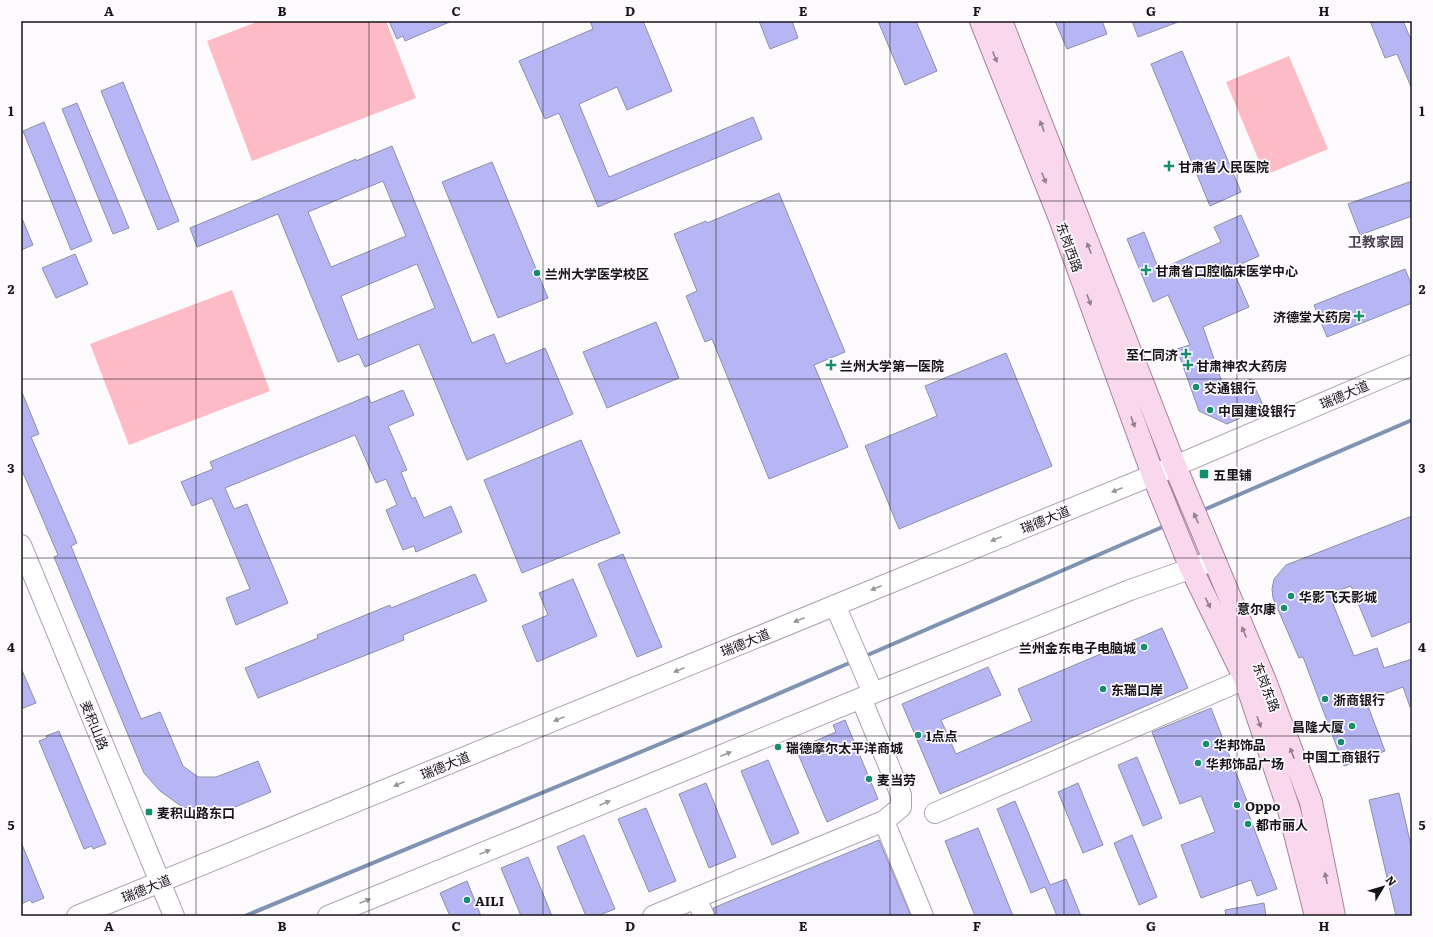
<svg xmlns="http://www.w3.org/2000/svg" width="1433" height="937" font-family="Literata,'Noto Sans SC',serif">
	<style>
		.green { fill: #fdbbc5 }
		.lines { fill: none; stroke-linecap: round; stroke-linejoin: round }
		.stream { stroke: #7f94b3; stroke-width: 4 }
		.building { fill: #b6b6f5; stroke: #8e8fa5; fill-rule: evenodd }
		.minor-casing { stroke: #ada0b5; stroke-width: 22 }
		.major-casing { stroke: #a7819b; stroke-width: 24 }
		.minor { stroke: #fff; stroke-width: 20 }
		.major { stroke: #f9d7ec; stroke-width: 22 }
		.oneway { fill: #937f8e }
		.oneway2 { fill: #979598 }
		.grid { fill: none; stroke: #17131a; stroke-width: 1; stroke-opacity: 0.55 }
		.poi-dot { fill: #168d6f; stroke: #fdfafe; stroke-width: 1.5 }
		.labels { text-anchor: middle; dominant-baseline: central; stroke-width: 3.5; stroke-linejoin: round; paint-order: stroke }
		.poi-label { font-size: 13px; font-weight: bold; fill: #17131a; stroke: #fdfafe; text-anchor: start }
		.street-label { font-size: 13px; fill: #17131a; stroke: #fdfafe }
		.neighbourhood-label { font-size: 14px; font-weight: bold; fill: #4d4153; stroke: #fdfafe }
		.neatline { fill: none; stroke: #17131a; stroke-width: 1.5 }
		.grid-label { font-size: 13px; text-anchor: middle; font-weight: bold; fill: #17131a }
	</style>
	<rect width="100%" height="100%" fill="#fdfafe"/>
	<!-- green -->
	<path class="green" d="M 259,21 L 386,21 L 416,98 L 252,161 L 207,41 Z
		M 1289,56 L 1328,149 L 1265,175 L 1226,82 Z
		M 232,290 L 270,391 L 129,445 L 90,344 Z"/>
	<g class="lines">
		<!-- stream -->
		<path class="stream" d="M 1201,511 L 1412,420
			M 863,657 L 1167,525
			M 245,916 L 708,724 L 854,661"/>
	</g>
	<!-- building -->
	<path class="building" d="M 389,21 L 452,21 L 405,41 L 403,36 L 397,39 Z
		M 590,21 L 643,21 L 672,91 L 627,110 L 617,87 L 579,104 L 609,177 L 753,117 L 762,139 L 598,207 L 559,113 L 545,119 L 519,61 L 593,29 Z
		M 759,21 L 792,21 L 798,38 L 770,49 Z
		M 878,21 L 916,21 L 937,71 L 905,85 Z
		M 1055,21 L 1102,21 L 1107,34 L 1067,49 Z
		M 1132,21 L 1178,21 L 1178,22 L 1138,37 Z
		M 1370,21 L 1403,21 L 1412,42 L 1412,89 L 1397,54 L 1385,58 Z
		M 1182,51 L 1241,192 L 1210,206 L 1151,64 Z
		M 123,82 L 179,221 L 158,230 L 101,91 Z
		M 77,103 L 129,228 L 113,234 L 62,109 Z
		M 44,122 L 92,241 L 71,250 L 23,131 Z
		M 392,146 L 472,343 L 494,334 L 506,364 L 545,348 L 573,414 L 467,460 L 419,344 L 365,367 L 359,354 L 338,362 L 278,214 L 197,247 L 190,228 L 356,159 L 356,161 ZM 383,181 L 406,236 L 331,267 L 308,212 ZM 417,264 L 435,308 L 358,340 L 341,296 Z
		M 492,162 L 548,298 L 498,318 L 442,182 Z
		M 1412,181 L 1412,216 L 1360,235 L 1348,204 Z
		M 779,193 L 845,352 L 814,365 L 848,447 L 769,479 L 712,339 L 705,342 L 686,296 L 697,291 L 674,234 L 706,221 L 707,223 Z
		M 1241,215 L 1259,256 L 1232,268 L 1249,307 L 1203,327 L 1225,391 L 1251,379 L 1264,407 L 1227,424 L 1199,411 L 1177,349 L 1190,345 L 1168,295 L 1153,302 L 1127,239 L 1144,232 L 1159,270 L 1221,242 L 1214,227 Z
		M 21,216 L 33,245 L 21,250 Z
		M 75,254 L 88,284 L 56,298 L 42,268 Z
		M 1405,269 L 1412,286 L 1412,303 L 1327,337 L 1314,305 Z
		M 656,322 L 679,378 L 607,408 L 583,352 Z
		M 1006,353 L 1052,466 L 899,529 L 865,446 L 937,416 L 925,386 Z
		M 21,390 L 39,434 L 31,437 L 77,543 L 71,546 L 141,719 L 160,712 L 183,766 L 198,777 L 216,777 L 258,761 L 271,792 L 228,810 L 202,813 L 181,806 L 160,791 L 144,773 L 54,557 L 58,555 L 21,468 Z
		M 403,390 L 414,415 L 388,426 L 407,470 L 401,472 L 412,499 L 415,497 L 424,518 L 451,506 L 462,532 L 416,552 L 414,546 L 403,550 L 386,510 L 397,505 L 386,479 L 376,483 L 355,435 L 225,488 L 234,509 L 247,504 L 288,603 L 236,625 L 226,598 L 250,589 L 212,498 L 192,506 L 181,482 L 213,469 L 210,462 L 368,396 L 371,403 Z
		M 581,440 L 620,533 L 522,573 L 484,480 Z
		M 1412,516 L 1412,621 L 1372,637 L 1351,586 L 1329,594 L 1354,656 L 1377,648 L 1384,668 L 1412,659 L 1412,706 L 1410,707 L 1403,687 L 1366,701 L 1385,751 L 1344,766 L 1303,657 L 1299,658 L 1273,598 L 1272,589 L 1274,579 L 1286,565 Z
		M 623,554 L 662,647 L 637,657 L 598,564 Z
		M 475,574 L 487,601 L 403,635 L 404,640 L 258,698 L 245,668 L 318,638 L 317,635 L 390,605 L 391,608 Z
		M 573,579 L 597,636 L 537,662 L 522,626 L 548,615 L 539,593 Z
		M 1162,628 L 1188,688 L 940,794 L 902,704 L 988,667 L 1001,695 L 941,720 L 956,754 L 1032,721 L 1018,689 Z
		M 21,668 L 36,703 L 21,709 Z
		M 1211,708 L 1250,809 L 1247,810 L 1277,889 L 1257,896 L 1251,880 L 1201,898 L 1181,845 L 1215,832 L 1201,796 L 1180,804 L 1152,732 Z
		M 845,720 L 878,799 L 827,822 L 796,749 L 836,732 L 833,725 Z
		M 59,731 L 106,844 L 93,849 L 92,846 L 84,849 L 39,741 L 47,738 L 46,736 Z
		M 1137,757 L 1162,818 L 1143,826 L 1118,765 Z
		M 768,760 L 799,833 L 772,845 L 741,771 Z
		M 706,783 L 736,857 L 709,868 L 679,794 Z
		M 1078,783 L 1103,845 L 1083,853 L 1058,792 Z
		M 1399,793 L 1412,850 L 1412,916 L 1396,916 L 1369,800 Z
		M 1015,801 L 1050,885 L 1066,879 L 1081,916 L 1057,916 L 1045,887 L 1031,893 L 997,809 Z
		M 646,808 L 676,881 L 649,892 L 618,819 Z
		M 978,828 L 1013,916 L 975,916 L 945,841 Z
		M 584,835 L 615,909 L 597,916 L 586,916 L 557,847 Z
		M 1132,835 L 1157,897 L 1139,905 L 1114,843 Z
		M 879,840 L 911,916 L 715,916 L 713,908 Z
		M 21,842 L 44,898 L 32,903 L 30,900 L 21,904 Z
		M 528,857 L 552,916 L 521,916 L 501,868 Z
		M 467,881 L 481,916 L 450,916 L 440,893 Z
		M 1264,903 L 1266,916 L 1226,916 L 1225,910 Z"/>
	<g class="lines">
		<defs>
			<path id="minor" d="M 21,545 L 174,916
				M 835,605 L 873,693
				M 935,813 L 1245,679
				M 884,821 L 923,916
				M 696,898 L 884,821 L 901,807 L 901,795 L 861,698
				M 77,916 L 1175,466 L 1412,365
				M 328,916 L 881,690 L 1130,590 L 1215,560
				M 653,916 L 696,898 L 704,916"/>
			<path id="major" d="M 981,21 L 1059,216 L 1153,475 L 1191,568 L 1245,679 L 1289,810 L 1316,916
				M 1001,21 L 1175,466 L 1265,681 L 1311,802 L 1334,916"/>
		</defs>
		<!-- minor casing -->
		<use href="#minor" class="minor-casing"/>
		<!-- major casing -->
		<use href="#major" class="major-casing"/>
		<!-- minor -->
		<use href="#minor" class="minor"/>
		<!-- major -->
		<use href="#major" class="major"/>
	</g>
	<!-- one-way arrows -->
	<defs><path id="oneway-solid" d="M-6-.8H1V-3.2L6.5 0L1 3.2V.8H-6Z"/></defs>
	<g class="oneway">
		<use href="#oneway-solid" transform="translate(995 57) rotate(68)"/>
		<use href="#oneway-solid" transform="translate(1042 126) rotate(-111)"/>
		<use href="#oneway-solid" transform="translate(1044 178) rotate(68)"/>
		<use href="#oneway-solid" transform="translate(1089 248) rotate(-111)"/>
		<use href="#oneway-solid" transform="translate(1089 300) rotate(70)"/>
		<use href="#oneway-solid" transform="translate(1133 422) rotate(70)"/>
		<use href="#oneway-solid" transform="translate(1196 518) rotate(-113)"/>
		<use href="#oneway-solid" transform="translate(1208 603) rotate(64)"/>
		<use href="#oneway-solid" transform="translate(1244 632) rotate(-113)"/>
		<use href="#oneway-solid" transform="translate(1259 722) rotate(71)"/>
		<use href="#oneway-solid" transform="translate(1292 753) rotate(-111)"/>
		<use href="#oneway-solid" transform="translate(1326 878) rotate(-101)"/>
	</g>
	<g class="oneway2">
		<use href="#oneway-solid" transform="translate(1117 490) rotate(158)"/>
		<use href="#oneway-solid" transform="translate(996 539) rotate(158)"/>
		<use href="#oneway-solid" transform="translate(876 588) rotate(158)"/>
		<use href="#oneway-solid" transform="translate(799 620) rotate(158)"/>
		<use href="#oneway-solid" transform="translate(679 670) rotate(158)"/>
		<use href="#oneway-solid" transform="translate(559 719) rotate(158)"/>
		<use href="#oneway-solid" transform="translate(726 754) rotate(-22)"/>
		<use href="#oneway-solid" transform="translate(399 784) rotate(158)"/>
		<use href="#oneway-solid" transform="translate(605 803) rotate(-22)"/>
		<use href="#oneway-solid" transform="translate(485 852) rotate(-22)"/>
		<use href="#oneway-solid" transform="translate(365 901) rotate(-22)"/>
	</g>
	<!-- grid -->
	<path class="grid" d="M 196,21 L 196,916M 369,21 L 369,916M 543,21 L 543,916M 716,21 L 716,916M 890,21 L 890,916M 1064,21 L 1064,916M 1237,21 L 1237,916M 21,201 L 1412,201M 21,379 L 1412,379M 21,558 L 1412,558M 21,736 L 1412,736"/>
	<!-- markers -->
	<g class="poi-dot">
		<path d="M1167 160h4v4h4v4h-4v4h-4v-4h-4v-4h4z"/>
		<path d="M1144 264h4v4h4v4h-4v4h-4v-4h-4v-4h4z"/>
		<circle cx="537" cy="273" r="4"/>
		<path d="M1357 310h4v4h4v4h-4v4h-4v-4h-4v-4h4z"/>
		<path d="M1184 348h4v4h4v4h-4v4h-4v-4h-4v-4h4z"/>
		<path d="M829 359h4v4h4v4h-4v4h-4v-4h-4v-4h4z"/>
		<path d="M1186 359h4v4h4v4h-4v4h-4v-4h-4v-4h4z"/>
		<circle cx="1196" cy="387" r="4"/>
		<circle cx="1210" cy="410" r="4"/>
		<rect x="1199" y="469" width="10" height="10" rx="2"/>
		<circle cx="1291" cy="596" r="4"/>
		<circle cx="1284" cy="608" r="4"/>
		<circle cx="1144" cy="647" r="4"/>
		<circle cx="1103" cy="689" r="4"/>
		<circle cx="1325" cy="699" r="4"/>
		<circle cx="1352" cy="726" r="4"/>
		<circle cx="918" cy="735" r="4"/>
		<circle cx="1341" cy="742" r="4"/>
		<circle cx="1206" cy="744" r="4"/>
		<circle cx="778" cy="747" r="4"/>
		<circle cx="1198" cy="763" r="4"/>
		<circle cx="869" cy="779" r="4"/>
		<circle cx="1237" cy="805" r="4"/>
		<rect x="145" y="808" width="8" height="8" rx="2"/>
		<circle cx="1248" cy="824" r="4"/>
		<circle cx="467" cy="900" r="4"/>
	</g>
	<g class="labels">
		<!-- poi labels -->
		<g class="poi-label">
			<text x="1178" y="166">甘肃省人民医院</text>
			<text x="1155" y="270">甘肃省口腔临床医学中心</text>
			<text x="545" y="273">兰州大学医学校区</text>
			<text x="1351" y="316" text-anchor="end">济德堂大药房</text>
			<text x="1178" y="354" text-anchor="end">至仁同济</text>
			<text x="840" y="365">兰州大学第一医院</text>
			<text x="1196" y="365">甘肃神农大药房</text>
			<text x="1204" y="387">交通银行</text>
			<text x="1218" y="410">中国建设银行</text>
			<text x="1213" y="474">五里铺</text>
			<text x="1299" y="596">华影飞天影城</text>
			<text x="1276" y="608" text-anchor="end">意尔康</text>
			<text x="1136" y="647" text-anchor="end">兰州金东电子电脑城</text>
			<text x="1111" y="689">东瑞口岸</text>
			<text x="1333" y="699">浙商银行</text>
			<text x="1344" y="726" text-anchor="end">昌隆大厦</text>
			<text x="926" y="735">1点点</text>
			<text x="1214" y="744">华邦饰品</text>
			<text x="786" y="747">瑞德摩尔太平洋商城</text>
			<text x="1341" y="756" text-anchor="middle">中国工商银行</text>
			<text x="1206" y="763">华邦饰品广场</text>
			<text x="877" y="779">麦当劳</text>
			<text x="1245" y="805">Oppo</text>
			<text x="157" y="812">麦积山路东口</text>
			<text x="1256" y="824">都市丽人</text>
			<text x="475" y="900">AILI</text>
		</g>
		<!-- street labels -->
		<g class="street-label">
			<text transform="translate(1070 247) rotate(70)">东岗西路</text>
			<text transform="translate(1344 394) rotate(-23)">瑞德大道</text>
			<text transform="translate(1045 519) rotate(-22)">瑞德大道</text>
			<text transform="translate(745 642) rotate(-22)">瑞德大道</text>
			<text transform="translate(1267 687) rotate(69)">东岗东路</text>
			<text transform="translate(95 725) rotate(68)">麦积山路</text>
			<text transform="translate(445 765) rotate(-22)">瑞德大道</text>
			<text transform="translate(146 888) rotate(-22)">瑞德大道</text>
		</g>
		<!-- neighbourhood labels -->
		<g class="neighbourhood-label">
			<text x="1376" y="241">卫教家园</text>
		</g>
	</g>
	<!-- border -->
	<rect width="1433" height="937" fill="none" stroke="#fdfafe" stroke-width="44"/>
	<!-- north arrow -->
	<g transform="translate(1383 887) rotate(52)" stroke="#fdfafe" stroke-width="3" paint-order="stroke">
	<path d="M0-3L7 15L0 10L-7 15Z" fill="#17131a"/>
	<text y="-6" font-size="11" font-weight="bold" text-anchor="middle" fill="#17131a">N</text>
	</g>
	<rect x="22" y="22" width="1389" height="893" class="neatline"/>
	<g class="grid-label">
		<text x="109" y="16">A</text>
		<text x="282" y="16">B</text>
		<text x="456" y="16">C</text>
		<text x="630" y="16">D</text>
		<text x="803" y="16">E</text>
		<text x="977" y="16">F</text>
		<text x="1151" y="16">G</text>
		<text x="1324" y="16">H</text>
		<text x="11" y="116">1</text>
		<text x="1422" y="116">1</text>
		<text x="11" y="294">2</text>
		<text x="1422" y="294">2</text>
		<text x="11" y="473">3</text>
		<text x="1422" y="473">3</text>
		<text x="11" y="652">4</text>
		<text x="1422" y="652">4</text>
		<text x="11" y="830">5</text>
		<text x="1422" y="830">5</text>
		<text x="109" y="931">A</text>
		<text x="282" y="931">B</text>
		<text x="456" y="931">C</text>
		<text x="630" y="931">D</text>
		<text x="803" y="931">E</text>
		<text x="977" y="931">F</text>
		<text x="1151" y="931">G</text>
		<text x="1324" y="931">H</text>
	</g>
</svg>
